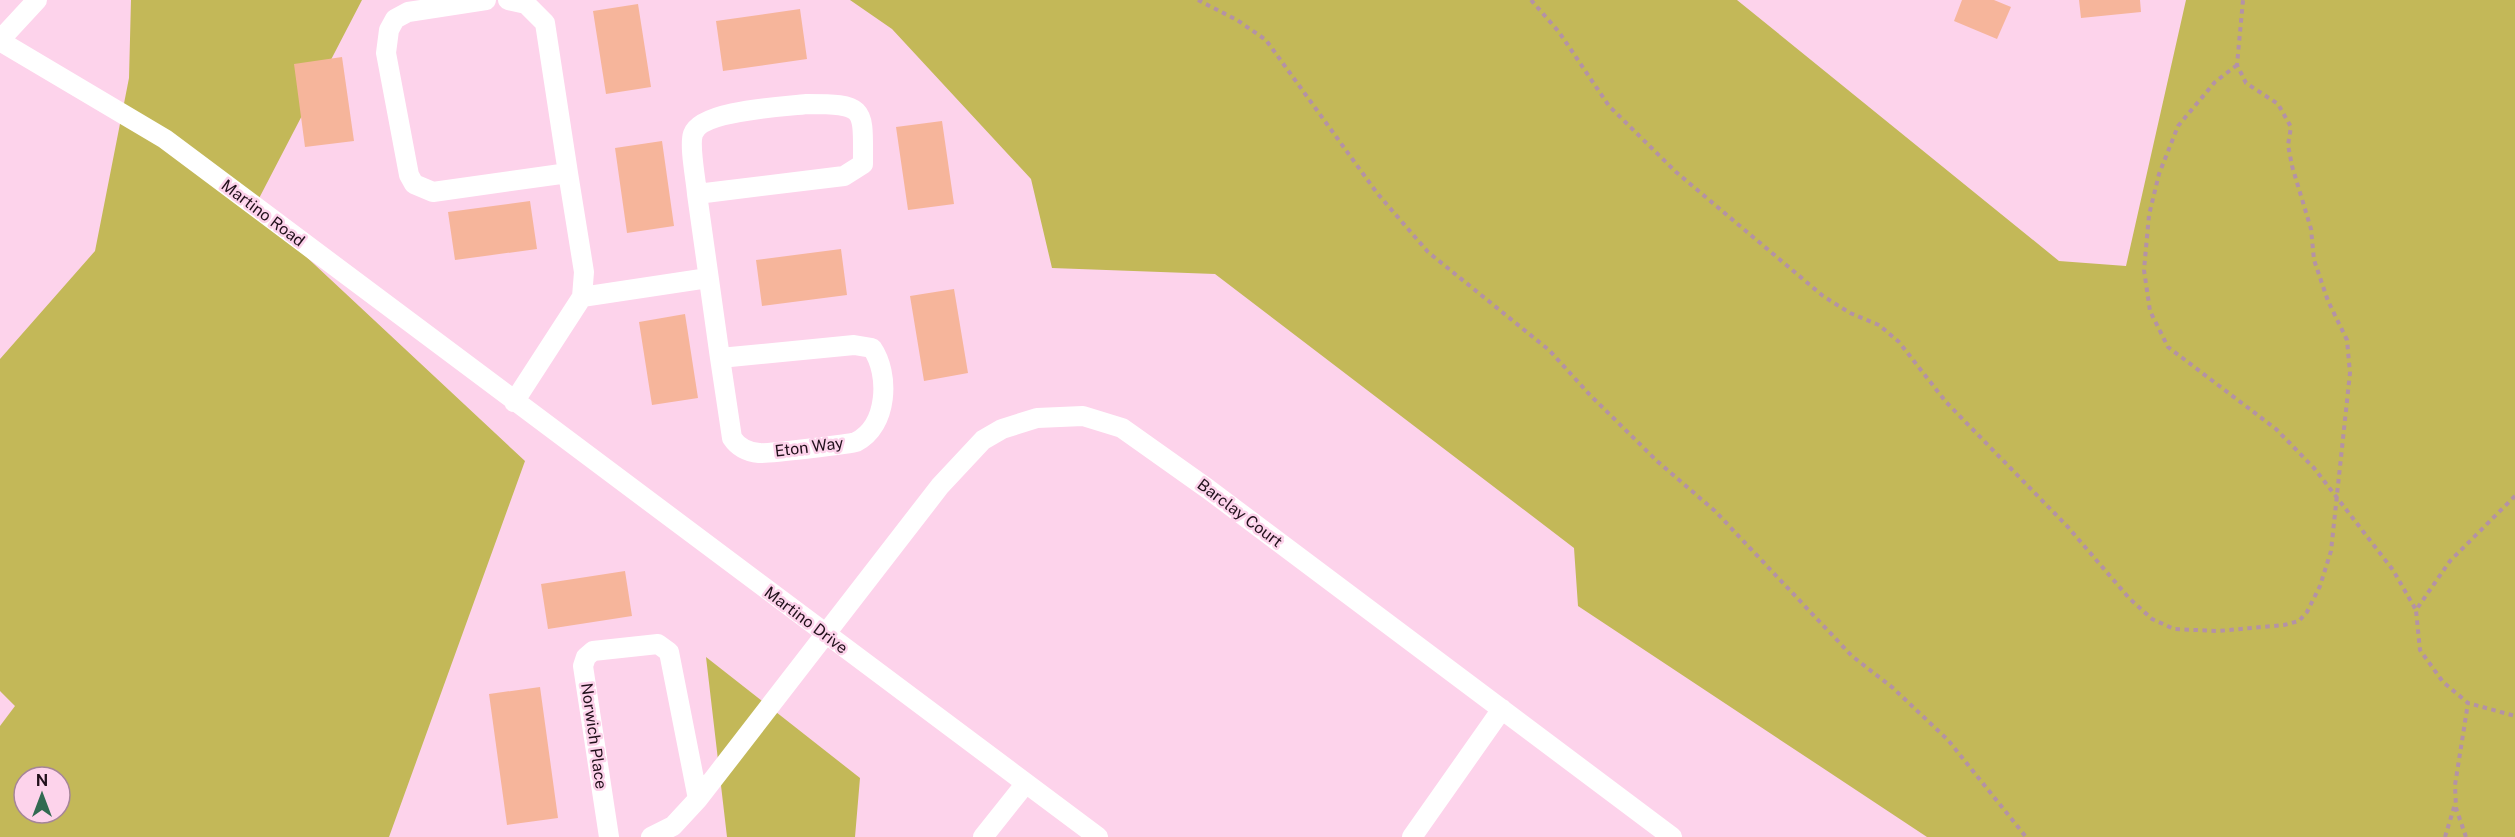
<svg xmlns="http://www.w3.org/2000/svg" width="2515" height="837" font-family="'Public Sans',sans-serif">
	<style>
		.green { fill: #c3b858; fill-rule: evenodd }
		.building { fill: #f6b59b }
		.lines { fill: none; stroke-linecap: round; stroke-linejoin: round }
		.path { stroke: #b492a6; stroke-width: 4; stroke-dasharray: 4.5 4.5; stroke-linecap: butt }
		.minor { stroke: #fff; stroke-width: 20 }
		.labels { text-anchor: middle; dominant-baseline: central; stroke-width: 5; stroke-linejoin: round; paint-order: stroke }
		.street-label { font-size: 16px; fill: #21101b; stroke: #fdd3eb }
	</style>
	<rect width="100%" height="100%" fill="#fdd3eb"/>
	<!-- green -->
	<path class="green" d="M 131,0 L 362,0 L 254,208 L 525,461 L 389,837 L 0,837 L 0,726 L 15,706 L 0,691 L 0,359 L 95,251 L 129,78 ZM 24,777 L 60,777 L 60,813 L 24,813 Z
		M 850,0 L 1737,0 L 2059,261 L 2126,266 L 2186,0 L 2515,0 L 2515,837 L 1927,837 L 1578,606 L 1574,548 L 1215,274 L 1052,268 L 1031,179 L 892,29 Z
		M 706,657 L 860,778 L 855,837 L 727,837 Z"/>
	<!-- building -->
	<path class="building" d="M 1962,0 L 1994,0 L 2011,7 L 1997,39 L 1954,21 Z
		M 2079,0 L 2140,0 L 2141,12 L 2081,18 Z
		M 638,4 L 651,87 L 606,94 L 593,11 Z
		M 800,9 L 807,59 L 723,71 L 716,21 Z
		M 342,57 L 354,141 L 305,147 L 294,64 Z
		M 942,121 L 954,204 L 908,210 L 896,127 Z
		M 662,141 L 674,226 L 627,233 L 615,148 Z
		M 530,201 L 537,249 L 455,260 L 448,212 Z
		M 841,249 L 847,295 L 762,306 L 756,260 Z
		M 954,289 L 968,373 L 924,381 L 910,296 Z
		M 685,314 L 698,398 L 652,405 L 639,322 Z
		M 625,571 L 632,616 L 548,629 L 541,584 Z
		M 540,687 L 558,818 L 507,825 L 489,694 Z"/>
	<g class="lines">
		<!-- path -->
		<path class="path" d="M 1198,0 L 1237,20 L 1266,40 L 1377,193 L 1428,252 L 1549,350 L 1590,395 L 1657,461 L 1715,511 L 1852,656 L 1893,688 L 1948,740 L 2026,837
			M 1531,0 L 1559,32 L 1609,106 L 1676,172 L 1823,296 L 1850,313 L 1879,325 L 1899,342 L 1946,402 L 2067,526 L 2129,598 L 2152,619 L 2174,629 L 2218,631 L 2284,625 L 2299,621 L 2307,612 L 2320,586 L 2331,551 L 2350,373 L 2347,340 L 2328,301 L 2314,260 L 2311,229 L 2292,166 L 2288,145 L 2291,127 L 2278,104 L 2246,83 L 2237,65 L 2243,0
			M 2237,65 L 2215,82 L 2178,126 L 2159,174 L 2149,215 L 2144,270 L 2150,311 L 2168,347 L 2276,429 L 2314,468 L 2393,570 L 2416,610
			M 2515,496 L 2450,561 L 2416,610 L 2420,650 L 2443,682 L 2468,703 L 2515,716
			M 2445,837 L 2455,804
			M 2466,837 L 2456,808 L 2455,785 L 2468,703"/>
		<!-- minor -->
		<path class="minor" d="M 486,0 L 408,12 L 395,19 L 389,30 L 386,53 L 409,175 L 414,184 L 433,192 L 568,173 L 545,23 L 526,4 L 508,0
			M 0,40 L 37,0
			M 0,41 L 165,139 L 1098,837
			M 807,104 C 867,104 863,108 863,164 L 844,176 L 697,194 C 696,180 689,146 693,134 C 701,110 784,107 807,104 Z
			M 568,173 L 584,272 L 582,297
			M 697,194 L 720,358
			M 854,345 L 872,348 C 890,374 888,426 856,442 C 851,444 766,454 759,453 C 748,452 738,447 732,438 L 720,358 Z
			M 514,402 L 582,297 L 708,278
			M 609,837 L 583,666 L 586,657 L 593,651 L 658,644 L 669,652 L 698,799
			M 651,837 L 673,826 L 698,799 L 940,486 L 983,440 L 1002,429 L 1037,418 L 1083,416 L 1122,428 L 1208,489 L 1672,837
			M 983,837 L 1026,783
			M 1412,837 L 1502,709"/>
	</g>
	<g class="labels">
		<!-- street labels -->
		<g class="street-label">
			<text transform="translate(263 213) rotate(37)">Martino Road</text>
			<text transform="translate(809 447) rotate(-7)">Eton Way</text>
			<text transform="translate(1240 513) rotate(37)">Barclay Court</text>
			<text transform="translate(806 620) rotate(37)">Martino Drive</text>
			<text transform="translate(594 736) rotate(82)">Norwich Place</text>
		</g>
	</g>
	<!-- north arrow -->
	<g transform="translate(42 795)"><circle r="28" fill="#fdd3eb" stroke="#a58598" stroke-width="1.5"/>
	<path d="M0-4.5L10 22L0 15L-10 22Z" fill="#326a51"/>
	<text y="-9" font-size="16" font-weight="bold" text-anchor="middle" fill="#21101b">N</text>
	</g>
</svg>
